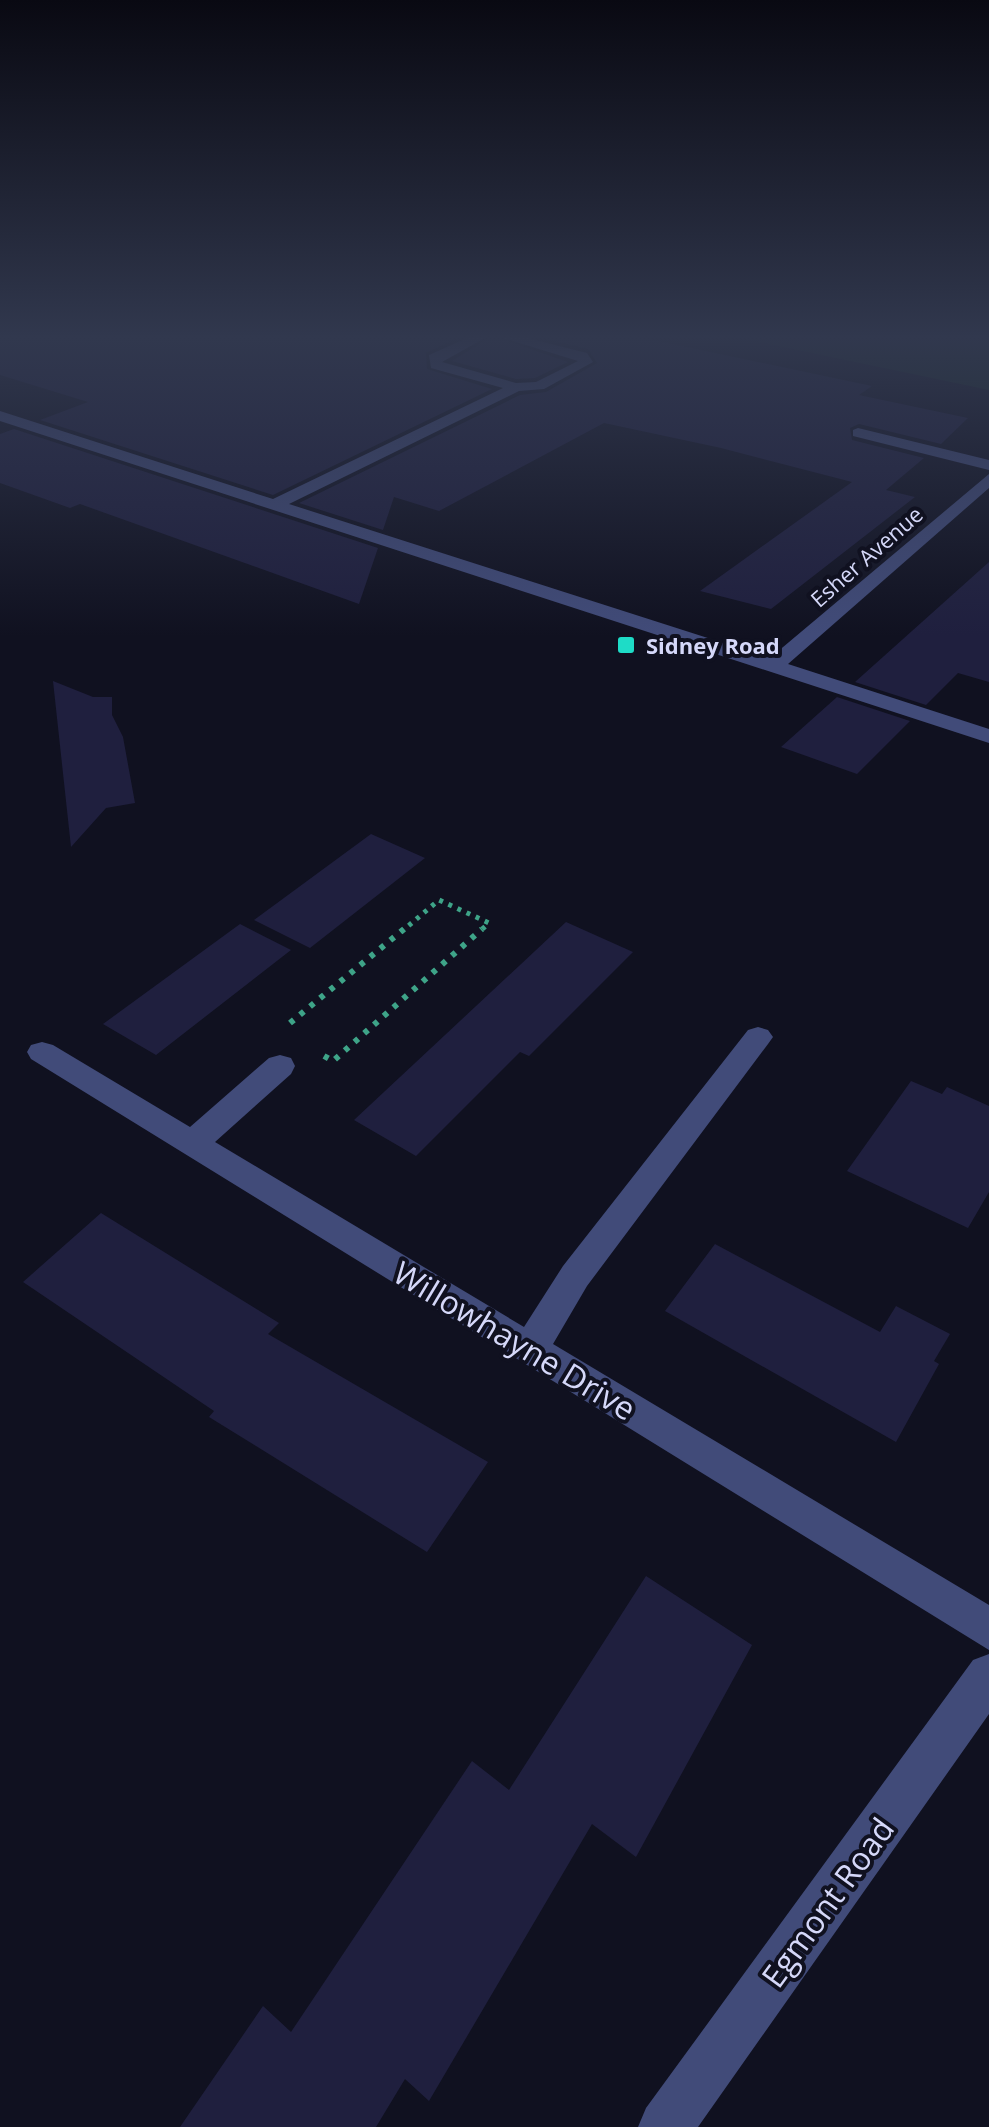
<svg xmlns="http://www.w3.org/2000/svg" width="989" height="2127" font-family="'Open Sans',sans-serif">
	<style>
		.green { fill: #142924 }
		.building { fill: #1f1f3e }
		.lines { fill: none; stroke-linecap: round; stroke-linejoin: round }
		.path-far1 { stroke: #3ea488; stroke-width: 5; stroke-dasharray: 4 6; stroke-linecap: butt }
		.path { stroke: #3ea488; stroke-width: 6; stroke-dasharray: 5 8; stroke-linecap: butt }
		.minor { fill: #414b79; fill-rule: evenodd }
		.poi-dot { fill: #1edcc7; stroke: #101120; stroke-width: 4 }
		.labels { text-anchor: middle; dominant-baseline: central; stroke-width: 8; stroke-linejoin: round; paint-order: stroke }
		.far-street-label { font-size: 22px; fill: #d5d8f9; stroke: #101120 }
		.far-poi-label { font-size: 22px; font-weight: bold; fill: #d5d8f9; stroke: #101120; text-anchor: start }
		.near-street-label { font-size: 32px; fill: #d5d8f9; stroke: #101120 }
	</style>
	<rect width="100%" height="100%" fill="#101120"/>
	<!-- green -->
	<path class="green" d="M 741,338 L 989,338 L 989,390 Z"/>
	<!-- building -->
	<path class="building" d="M 0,338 L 457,338 L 426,353 L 427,369 L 492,389 L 273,495 L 40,420 L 88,402 L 0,375 Z
		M 489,338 L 499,338 L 568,362 L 535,378 L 516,379 L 452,361 Z
		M 543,338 L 644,338 L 872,386 L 859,395 L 968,418 L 941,444 L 859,424 L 850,428 L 852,440 L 924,458 L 886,490 L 915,497 L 771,609 L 700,591 L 852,482 L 721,448 L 604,423 L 439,511 L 394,497 L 383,530 L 299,503 L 520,395 L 546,392 L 597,363 L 588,349 Z
		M 14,429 L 378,548 L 359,604 L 80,504 L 70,508 L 0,483 L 0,434 Z
		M 989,562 L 989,682 L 958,673 L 926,705 L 855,682 Z
		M 53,681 L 93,697 L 112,697 L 112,715 L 123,737 L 135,803 L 106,808 L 71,847 Z
		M 837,697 L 910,721 L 857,774 L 781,747 Z
		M 371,834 L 425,858 L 310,948 L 254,920 Z
		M 566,922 L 633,952 L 529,1056 L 520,1052 L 416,1156 L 354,1120 Z
		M 240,924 L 291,950 L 156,1055 L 103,1024 Z
		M 911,1081 L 942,1094 L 947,1087 L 989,1106 L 989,1192 L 968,1228 L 847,1171 Z
		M 101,1213 L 279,1323 L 268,1334 L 488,1462 L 427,1552 L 209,1417 L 214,1411 L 23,1282 Z
		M 715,1244 L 880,1332 L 896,1306 L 950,1334 L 934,1361 L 939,1364 L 896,1442 L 665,1311 Z
		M 646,1576 L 752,1645 L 636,1857 L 592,1824 L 429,2101 L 405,2079 L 376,2127 L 180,2127 L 263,2006 L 291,2032 L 472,1761 L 509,1790 Z"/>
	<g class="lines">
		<!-- path-far1 -->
		<path class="path-far1" d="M 401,932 L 439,900 L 489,923 L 479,932"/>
		<!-- path -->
		<path class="path" d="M 290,1023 L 404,929
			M 324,1056 L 333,1061 L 482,929"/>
		<!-- minor -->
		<path class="minor" d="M 467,338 L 485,338 L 442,362 L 516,383 L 536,382 L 578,361 L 503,338 L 527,338 L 587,353 L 593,362 L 544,389 L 519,391 L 289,504 L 770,658 L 989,474 L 989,488 L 788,664 L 989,729 L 989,743 L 0,421 L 0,411 L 273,499 L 503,388 L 431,368 L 429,355 Z
			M 858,428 L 989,460 L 989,470 L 853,436 L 853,430 Z
			M 758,1027 L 768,1030 L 773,1037 L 768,1044 L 587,1286 L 553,1344 L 989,1605 L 989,1650 L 31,1059 L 27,1052 L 31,1045 L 42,1042 L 53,1045 L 190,1127 L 269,1058 L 280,1055 L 291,1058 L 295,1066 L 291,1074 L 215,1142 L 524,1327 L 563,1266 L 748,1030 Z
			M 989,1654 L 989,1714 L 698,2127 L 638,2127 L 646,2108 L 973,1660 Z"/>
	</g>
	<!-- sky -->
	<linearGradient id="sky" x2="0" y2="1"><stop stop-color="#090912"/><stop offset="0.53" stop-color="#31384e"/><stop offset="1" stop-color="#31384e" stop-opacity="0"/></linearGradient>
	<rect width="989" height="636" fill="url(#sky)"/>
	<!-- markers -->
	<rect class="poi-dot" x="616" y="635" width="20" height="20" rx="5"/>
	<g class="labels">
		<!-- far-street labels -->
		<g class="far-street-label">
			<text transform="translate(866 556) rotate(-41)">Esher Avenue</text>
		</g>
		<!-- far-poi labels -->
		<g class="far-poi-label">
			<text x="646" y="645">Sidney Road</text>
		</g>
		<!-- near-street labels -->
		<g class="near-street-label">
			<text transform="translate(515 1340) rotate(31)">Willowhayne Drive</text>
			<text transform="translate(827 1902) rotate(-54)">Egmont Road</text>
		</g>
	</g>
</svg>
